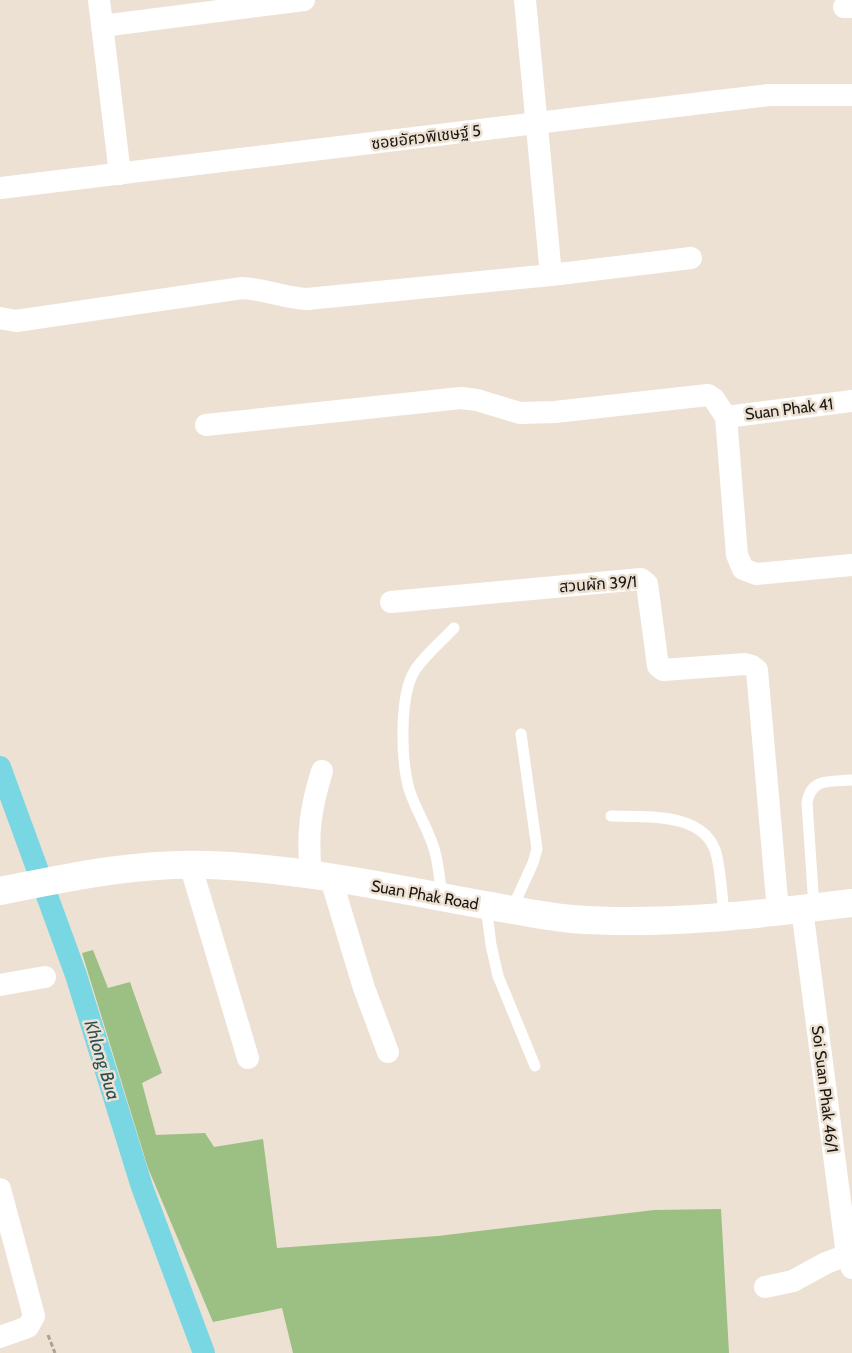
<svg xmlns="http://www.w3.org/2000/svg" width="852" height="1353" font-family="Cabin,'Noto Sans Thai',sans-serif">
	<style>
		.forest { fill: #9cbf83 }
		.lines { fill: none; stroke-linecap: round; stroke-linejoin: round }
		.canal { stroke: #79d7e4; stroke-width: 22 }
		.path { stroke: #aba196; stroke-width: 3; stroke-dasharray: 5 2.5; stroke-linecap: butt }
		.lane { stroke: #fff; stroke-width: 11 }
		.street { stroke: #fff; stroke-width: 22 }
		.secondary { stroke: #fff; stroke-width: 28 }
		.labels { text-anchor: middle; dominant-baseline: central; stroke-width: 5; stroke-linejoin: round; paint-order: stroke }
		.street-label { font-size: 16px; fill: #1b1712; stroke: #ede1d3 }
		.water-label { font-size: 18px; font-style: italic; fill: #255055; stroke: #ede1d3 }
	</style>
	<rect width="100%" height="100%" fill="#ede1d3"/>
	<!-- forest -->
	<path class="forest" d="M 93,950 L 108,988 L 130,982 L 162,1073 L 142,1083 L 156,1135 L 205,1133 L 214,1147 L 263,1139 L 277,1248 L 438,1236 L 654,1210 L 721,1209 L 729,1353 L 293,1353 L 282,1308 L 213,1322 L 148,1168 L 82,953 Z"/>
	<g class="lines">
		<!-- canal -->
		<path class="canal" d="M 0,767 L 76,975 L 142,1187 L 204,1353"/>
		<!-- path -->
		<path class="path" d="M 48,1335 L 55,1353"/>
		<!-- lane -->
		<path class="lane" d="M 611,816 C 645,817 708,811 717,857 C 721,876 722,896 724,915
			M 442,897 C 440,883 439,869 436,856 C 431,832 416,812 409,789 C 401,760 399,695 415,670 C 425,655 442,641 454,628
			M 486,906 L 491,945 L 498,976 L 535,1066
			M 814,907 L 807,803 C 811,777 831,782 852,780
			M 512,909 L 533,863 L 537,849 L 521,734"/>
		<!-- street -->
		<path class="street" d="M 99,0 L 120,174
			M 525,0 L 551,275
			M 844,7 L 852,7
			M 102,26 L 304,0
			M 0,188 L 710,102 L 769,95 L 852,95
			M 0,318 L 16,321 L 242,288 C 264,289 285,298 307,299 L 551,275 L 691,258
			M 726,417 L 852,401
			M 206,425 L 461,398 L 477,400 L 520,413 L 555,412 L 708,395 L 714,399 L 726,417 L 737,555 L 743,569 L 756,574 L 852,565
			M 391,602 L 641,579 L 647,584 L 658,666 L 663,670 L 745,664 L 752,666 L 757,670 L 778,911
			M 190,864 L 248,1058
			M 311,876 C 307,834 310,810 322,771
			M 331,879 L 364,988 L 388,1052
			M 802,909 L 847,1255 L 852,1268
			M 0,985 L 45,977
			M 0,1189 L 34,1316 L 28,1327 L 0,1337
			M 765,1287 L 793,1281 L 826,1263 L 847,1255"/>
		<!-- secondary -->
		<path class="secondary" d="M 0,891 C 70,877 138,862 209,865 C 297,868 392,888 479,904 C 510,909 540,916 572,919 C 662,926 763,914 852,903"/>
	</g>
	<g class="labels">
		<!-- street labels -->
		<g class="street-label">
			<text transform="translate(426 137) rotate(-7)">ซอยอัศวพิเชษฐ์ 5</text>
			<text transform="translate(789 409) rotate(-7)">Suan Phak 41</text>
			<text transform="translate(598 584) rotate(-4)">สวนผัก 39/1</text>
			<text transform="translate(425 895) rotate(10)">Suan Phak Road</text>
			<text transform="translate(825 1089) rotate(83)">Soi Suan Phak 46/1</text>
		</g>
		<!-- water labels -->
		<g class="water-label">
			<text transform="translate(102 1060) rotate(73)">Khlong Bua</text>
		</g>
	</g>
</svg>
